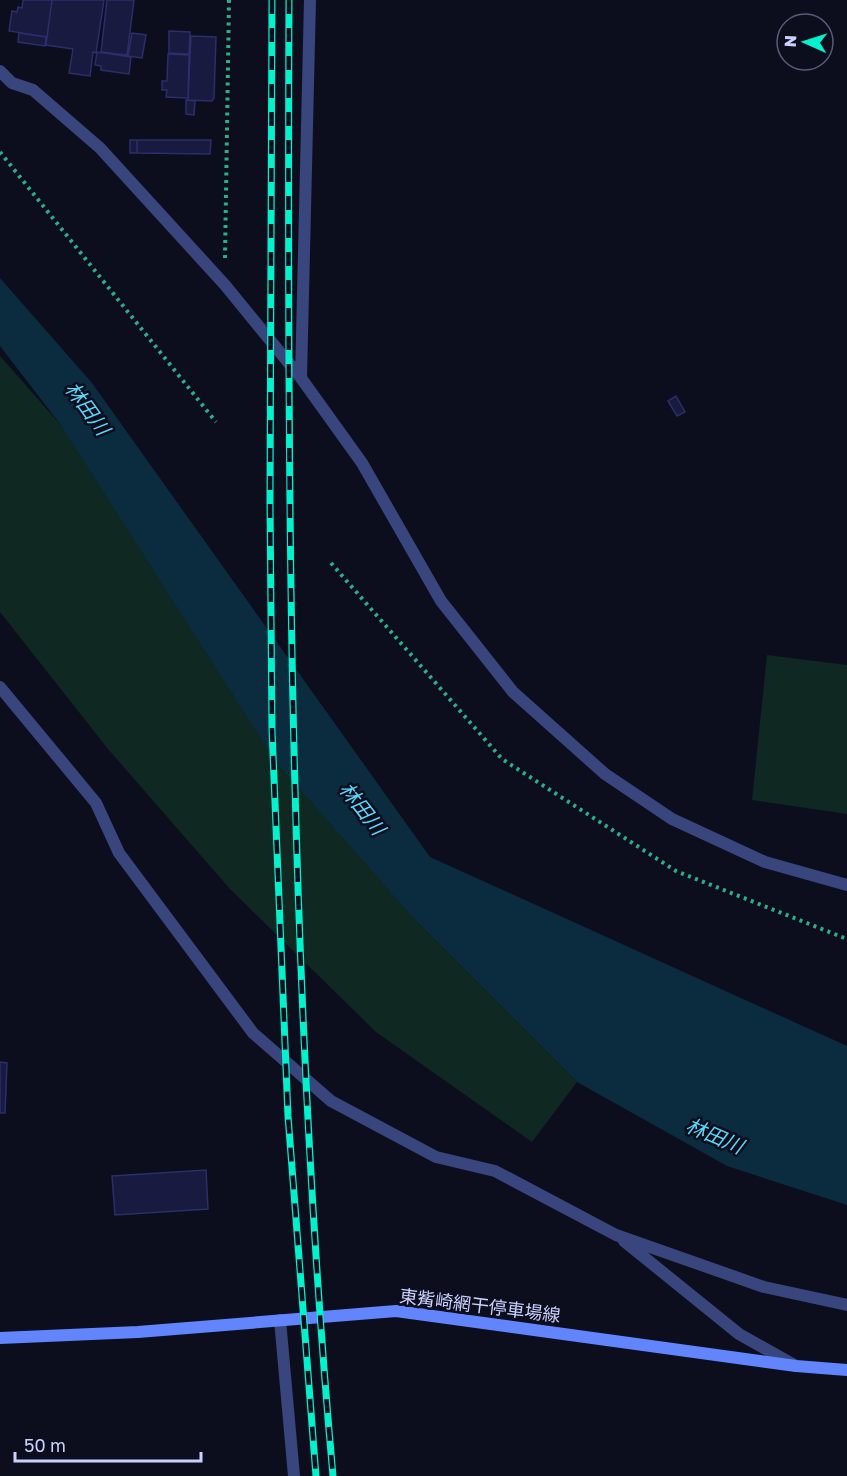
<svg xmlns="http://www.w3.org/2000/svg" width="847" height="1476" font-family="'Golos Text','Noto Sans JP',sans-serif">
	<style>
		.green { fill: #0f2821 }
		.water { fill: #0b2b3e }
		.building { fill: #181a3f; stroke: #2b2e6a; stroke-width: 1.5 }
		.lines { fill: none; stroke-linecap: round; stroke-linejoin: round }
		.path { stroke: #2eae86; stroke-width: 4; stroke-dasharray: 3 4.5; stroke-linecap: butt }
		.street { stroke: #38467d; stroke-width: 12 }
		.secondary { stroke: #6285fd; stroke-width: 12 }
		.rail-casing { stroke: #03f1cd; stroke-width: 7 }
		.rail { stroke: #0c0e1e; stroke-width: 4.5; stroke-dasharray: 14; stroke-linecap: butt }
		.labels { text-anchor: middle; dominant-baseline: central; stroke-width: 5; stroke-linejoin: round; paint-order: stroke }
		.street-label { font-size: 18px; fill: #cad1fe; stroke: #0c0e1e }
		.water-label { font-size: 20px; font-style: italic; fill: #59dafd; stroke: #0c0e1e }
	</style>
	<rect width="100%" height="100%" fill="#0c0e1e"/>
	<!-- green -->
	<path class="green" d="M 0,356 L 60,424 L 416,921 L 577,1082 L 532,1142 L 376,1032 L 230,889 L 108,749 L 0,612 Z
		M 767,655 L 847,665 L 847,814 L 752,800 Z"/>
	<!-- water -->
	<path class="water" d="M 0,278 L 92,383 L 430,857 L 847,1046 L 847,1205 L 727,1166 L 577,1082 L 416,921 L 276,762 L 60,424 L 0,346 Z"/>
	<!-- building -->
	<path class="building" d="M 23,0 L 52,0 L 47,37 L 9,31 L 12,11 L 17,12 L 18,7 L 22,8 Z
		M 52,0 L 104,0 L 96,53 L 93,52 L 90,76 L 69,73 L 73,49 L 46,45 Z
		M 107,0 L 134,0 L 127,55 L 101,52 Z
		M 169,31 L 190,32 L 189,54 L 169,53 Z
		M 19,33 L 46,37 L 45,46 L 18,42 Z
		M 132,33 L 146,35 L 142,58 L 128,56 Z
		M 191,36 L 216,37 L 214,98 L 212,101 L 188,100 Z
		M 97,52 L 131,57 L 129,74 L 101,70 L 101,66 L 95,65 Z
		M 168,54 L 189,55 L 188,98 L 166,97 L 167,90 L 162,90 L 162,81 L 167,81 Z
		M 186,100 L 195,101 L 194,115 L 186,114 Z
		M 130,140 L 137,140 L 137,153 L 130,153 Z
		M 137,140 L 211,140 L 210,154 L 137,153 Z
		M 676,396 L 685,412 L 677,416 L 668,401 Z
		M 0,1062 L 7,1063 L 5,1113 L 0,1113 Z
		M 206,1170 L 208,1209 L 115,1215 L 112,1176 Z"/>
	<g class="lines">
		<!-- path -->
		<path class="path" d="M 0,152 L 216,422
			M 225,258 L 229,0
			M 331,563 L 502,759 L 676,871 L 847,939"/>
		<!-- street -->
		<path class="street" d="M 0,71 L 12,83 L 33,90 L 100,148 L 225,285 L 301,378 L 362,463 L 441,601 L 513,692 L 605,774 L 672,819 L 765,862 L 847,885
			M 301,378 L 310,0
			M 0,687 L 96,803 L 119,853 L 253,1033 L 331,1101 L 436,1157 L 495,1171 L 616,1235 L 764,1287 L 847,1305
			M 624,1241 L 739,1334 L 796,1366
			M 280,1320 L 294,1476"/>
		<!-- secondary -->
		<path class="secondary" d="M 0,1338 L 138,1332 L 396,1311 L 796,1366 L 847,1370"/>
		<defs>
			<path id="rail" d="M 272,0 L 270,500 L 272,730 L 288,1116 L 316,1476
				M 289,0 C 287,492 289,985 333,1476"/>
		</defs>
		<!-- rail casing -->
		<use href="#rail" class="rail-casing"/>
		<!-- rail -->
		<use href="#rail" class="rail"/>
	</g>
	<g class="labels">
		<!-- street labels -->
		<g class="street-label">
			<text transform="translate(480 1305) rotate(7)">東觜崎網干停車場線</text>
		</g>
		<!-- water labels -->
		<g class="water-label">
			<text transform="translate(88 408) rotate(54)">林田川</text>
			<text transform="translate(363 808) rotate(52)">林田川</text>
			<text transform="translate(715 1135) rotate(23)">林田川</text>
		</g>
	</g>
	<!-- north arrow -->
	<g transform="translate(805 42) rotate(273)"><circle r="28" fill="#0c0e1e" stroke="#585c78" stroke-width="1.5"/>
	<path d="M0-4.5L10 22L0 15L-10 22Z" fill="#03f1cd"/>
	<text y="-9" font-size="16" font-weight="bold" text-anchor="middle" fill="#cad1fe">N</text>
	</g>
	<!-- scale -->
	<path d="M15 1452v9h186v-9" fill="none" stroke="#cad1fe" stroke-width="3"/>
	<text x="24" y="1452" font-size="18" fill="#cad1fe" stroke="#0c0e1e" stroke-width="4.5" paint-order="stroke">50 m</text>
</svg>
